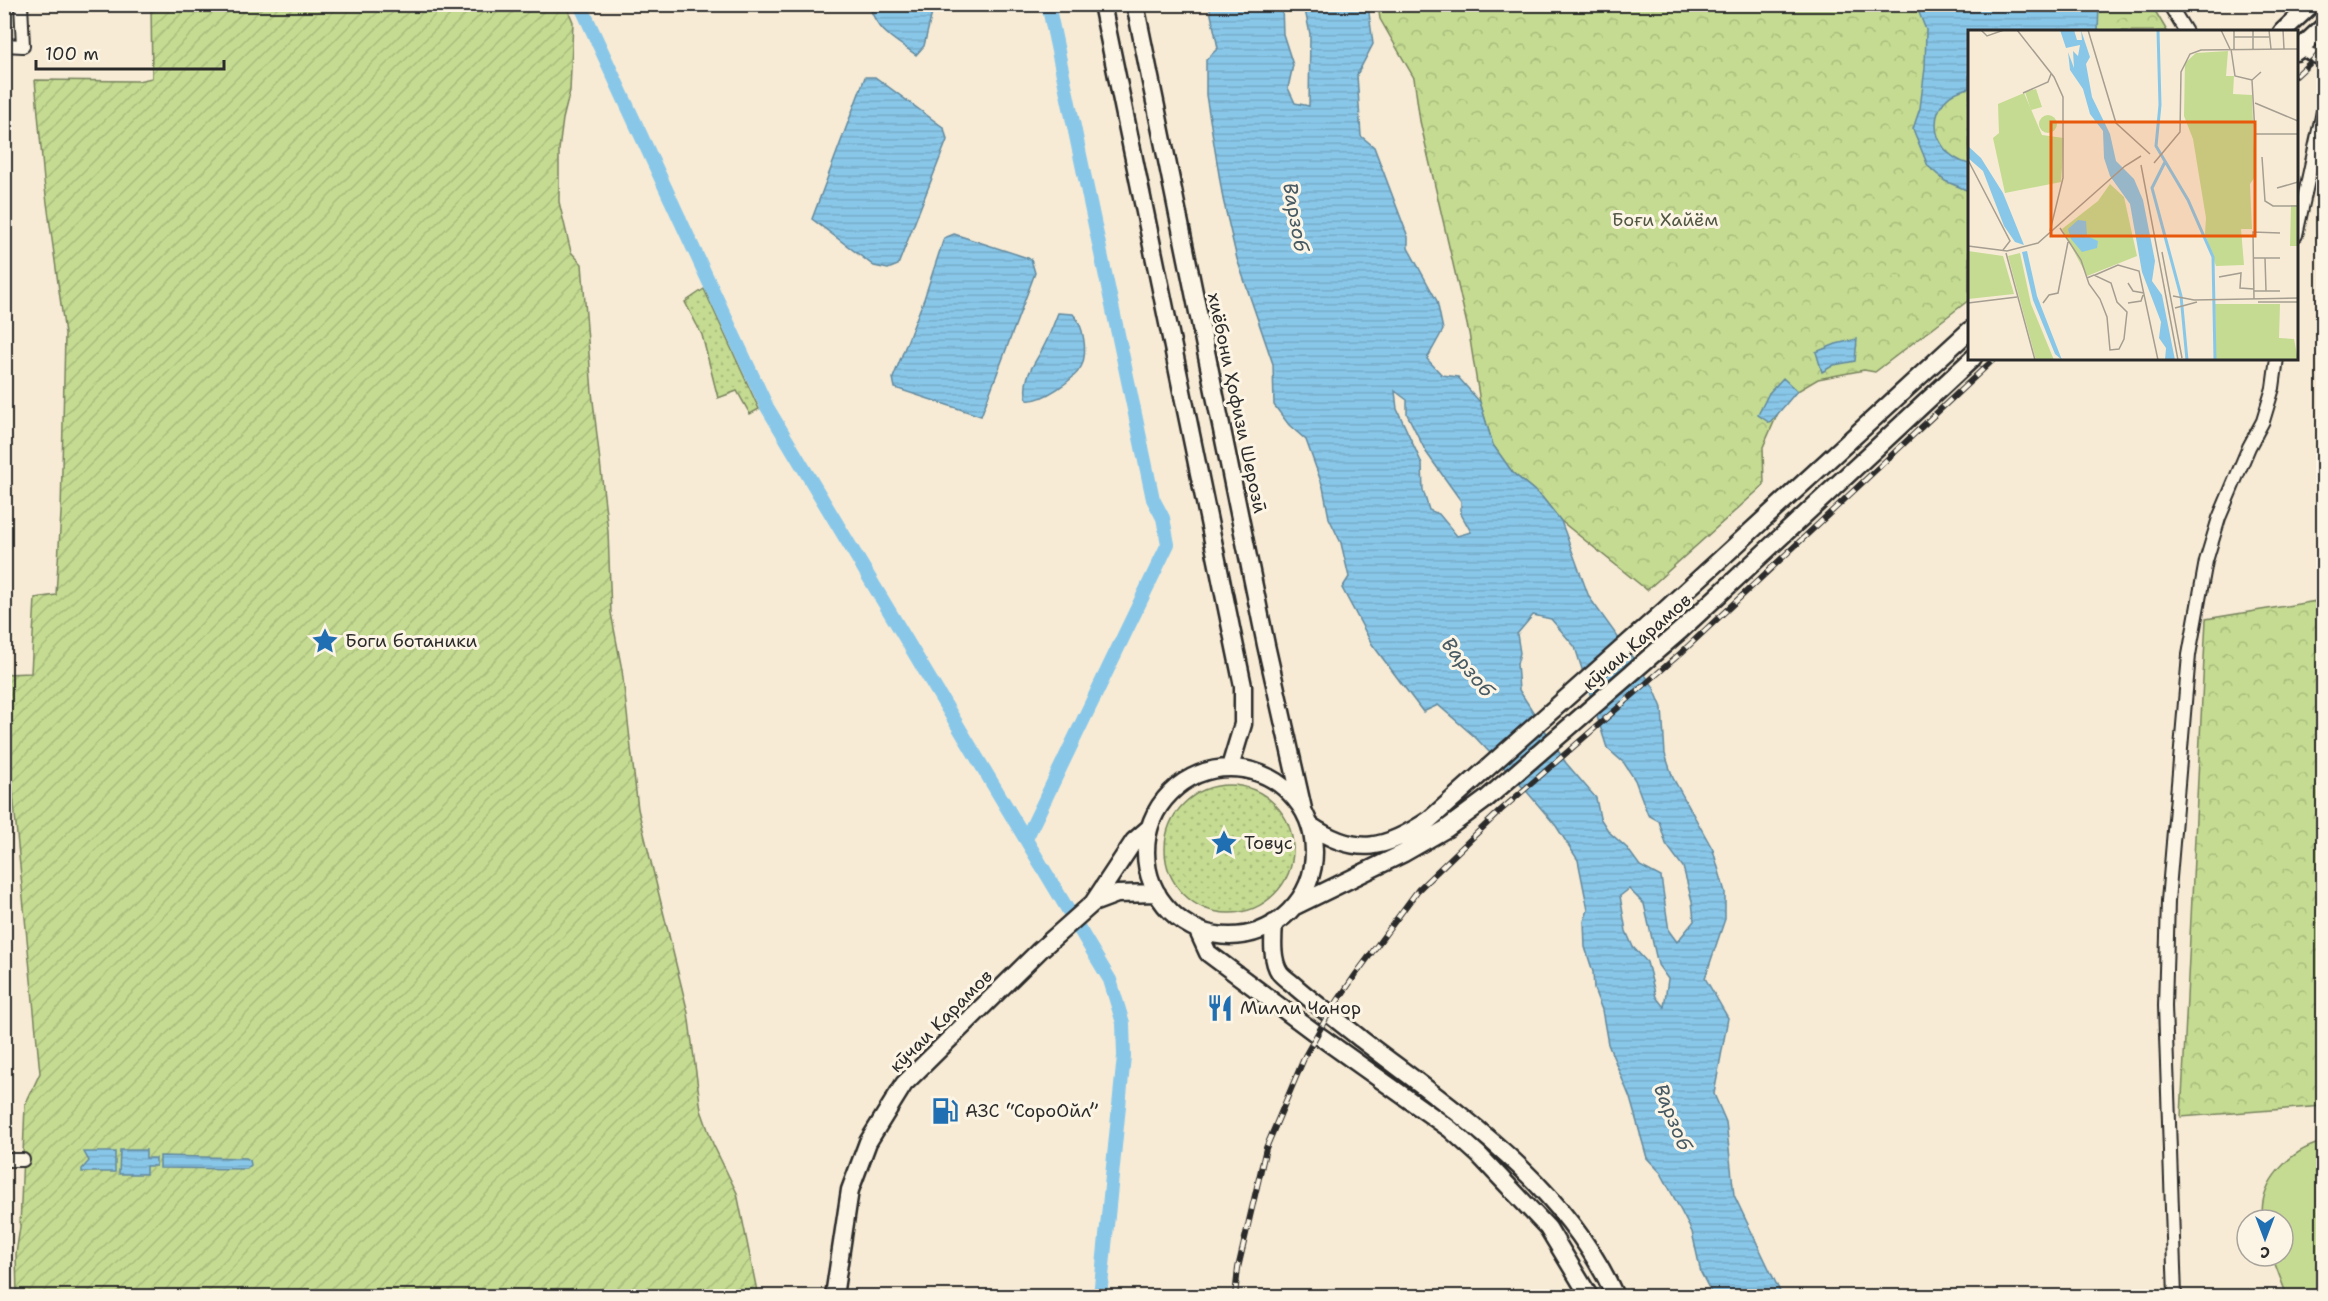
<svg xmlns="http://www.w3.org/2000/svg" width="2328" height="1301" font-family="'Shantell Sans',sans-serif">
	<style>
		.grass { fill: url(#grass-dots); stroke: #78835e; stroke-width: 1.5 }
		.forest { fill: url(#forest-crowns); stroke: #78835e; stroke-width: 1.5 }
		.garden { fill: url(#garden-furrows); stroke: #78835e; stroke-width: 1.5 }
		.pitch { fill: #c4db91; stroke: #78835e; stroke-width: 1.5 }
		.water { fill: url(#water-rules); stroke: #63899d; stroke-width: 1.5; fill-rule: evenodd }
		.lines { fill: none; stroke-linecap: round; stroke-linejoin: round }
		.canal { stroke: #89c7e9; stroke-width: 14 }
		.minor-casing { stroke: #2b2b2b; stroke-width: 16 }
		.secondary-casing { stroke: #2b2b2b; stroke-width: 21 }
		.minor { stroke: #fcf5e5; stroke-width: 12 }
		.secondary { stroke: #fcf5e5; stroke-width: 16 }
		.rail-casing { stroke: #2b2b2b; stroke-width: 6 }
		.rail { stroke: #fcf5e5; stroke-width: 4; stroke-dasharray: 11; stroke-linecap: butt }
		.labels { text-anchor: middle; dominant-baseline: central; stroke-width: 6; stroke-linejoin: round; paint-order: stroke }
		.park-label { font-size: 18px; fill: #515744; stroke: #fcf5e5 }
		.street-label { font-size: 18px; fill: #2b2b2b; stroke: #fcf5e5 }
		.poi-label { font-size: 18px; fill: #2b2b2b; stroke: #fcf5e5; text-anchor: start }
		.water-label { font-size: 20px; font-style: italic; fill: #475a64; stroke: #fcf5e5 }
		.inset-river { fill: none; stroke: #89c7e9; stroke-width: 3 }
		.inset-road { fill: none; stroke: #a59e91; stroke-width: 1.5 }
		.view { fill: #e8590c; fill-opacity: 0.15; stroke: #e8590c; stroke-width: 3 }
		.inset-edge { fill: none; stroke: #2b2b2b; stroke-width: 3 }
	</style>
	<defs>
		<pattern id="grass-dots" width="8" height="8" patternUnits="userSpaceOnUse" patternTransform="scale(1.5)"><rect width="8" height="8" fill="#c4db91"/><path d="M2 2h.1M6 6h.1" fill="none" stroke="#a9bc7d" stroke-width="1.8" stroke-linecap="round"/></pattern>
		<pattern id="forest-crowns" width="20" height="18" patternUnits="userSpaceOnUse" patternTransform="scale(1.5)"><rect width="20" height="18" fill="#c4db91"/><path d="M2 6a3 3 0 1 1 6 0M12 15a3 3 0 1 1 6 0" fill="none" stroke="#a9bc7d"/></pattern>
		<pattern id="garden-furrows" width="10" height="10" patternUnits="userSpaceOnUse" patternTransform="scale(1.5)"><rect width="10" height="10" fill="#c4db91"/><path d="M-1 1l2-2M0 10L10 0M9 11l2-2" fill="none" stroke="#a9bc7d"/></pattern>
		<pattern id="water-rules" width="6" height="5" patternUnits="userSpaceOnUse" patternTransform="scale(1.5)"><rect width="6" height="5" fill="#89c7e9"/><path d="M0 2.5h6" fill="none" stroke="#76abc8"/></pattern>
	</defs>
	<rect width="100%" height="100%" fill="#f7ebd5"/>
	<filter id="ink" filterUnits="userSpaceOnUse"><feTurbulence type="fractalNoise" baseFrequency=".0167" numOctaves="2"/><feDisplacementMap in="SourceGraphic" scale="12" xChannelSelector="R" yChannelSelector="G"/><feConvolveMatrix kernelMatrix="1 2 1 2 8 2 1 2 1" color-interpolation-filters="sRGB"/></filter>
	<g filter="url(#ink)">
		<!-- grass -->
		<path class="grass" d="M 704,289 L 759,409 L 750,414 L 737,391 L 718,398 L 702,335 L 685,302 Z
			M1165 849a64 64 0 1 1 128 0a64 64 0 1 1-128 0Z"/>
		<!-- forest -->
		<path class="forest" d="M 2151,4 L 2167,31 L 1970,32 L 1969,300 L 1875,372 L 1864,370 L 1818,379 L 1789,396 L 1782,404 L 1763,447 L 1764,485 L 1647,590 L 1561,521 L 1542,497 L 1513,473 L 1493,445 L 1480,402 L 1469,333 L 1420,121 L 1414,78 L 1380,19 L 1378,5 Z
			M 2323,600 L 2323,1106 L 2181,1117 L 2206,619 Z"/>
		<!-- garden -->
		<path class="garden" d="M 151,5 L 566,5 L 573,22 L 570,91 L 563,119 L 559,150 L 559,202 L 571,252 L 582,264 L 592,392 L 608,531 L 611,613 L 622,670 L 638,809 L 688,1013 L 701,1110 L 713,1144 L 737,1193 L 758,1296 L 17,1296 L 16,1254 L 20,1227 L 25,1105 L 40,1073 L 5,711 L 4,674 L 31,673 L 35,598 L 56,595 L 61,513 L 65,334 L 44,181 L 35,80 L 138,81 L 152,78 Z"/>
		<!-- pitch -->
		<path class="pitch" d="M 2323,1142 L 2323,1296 L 2287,1296 L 2272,1256 L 2283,1256 L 2283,1220 L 2263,1220 C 2257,1183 2290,1150 2323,1142 Z"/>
		<!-- water -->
		<path class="water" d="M 869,5 L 934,5 L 924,46 L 916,55 C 894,39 877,32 869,5 Z
			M 1209,5 L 1282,5 L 1283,34 L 1293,65 L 1288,88 L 1295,103 L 1309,106 L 1310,34 L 1304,5 L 1368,5 L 1373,44 L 1357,75 L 1361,136 L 1374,147 L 1408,237 L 1408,248 L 1437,301 L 1443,330 L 1427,359 L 1442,375 L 1458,377 L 1480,402 L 1493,445 L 1513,473 L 1542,497 L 1561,521 L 1589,597 L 1653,686 L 1662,708 L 1665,754 L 1673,778 L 1713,850 L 1725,892 L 1725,919 L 1705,978 L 1728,1018 L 1714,1094 L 1726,1122 L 1734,1195 L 1782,1296 L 1713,1296 L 1701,1273 L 1692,1232 L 1661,1173 L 1647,1158 L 1630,1098 L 1608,1044 L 1602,1010 L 1594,989 L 1593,972 L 1585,947 L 1584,921 L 1588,910 L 1578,860 L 1556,826 L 1528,793 L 1475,737 L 1438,705 L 1423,712 L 1372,644 L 1342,588 L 1349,577 L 1341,543 L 1329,518 L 1323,487 L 1306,440 L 1289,425 L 1274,405 L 1273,364 L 1237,259 L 1223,199 L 1206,95 L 1206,60 L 1218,48 ZM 1395,391 L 1407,400 L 1407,414 L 1426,452 L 1461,501 L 1461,514 L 1471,532 L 1457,536 L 1439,514 L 1429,510 L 1423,490 L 1422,464 L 1397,409 ZM 1533,615 L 1551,619 L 1575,647 L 1607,748 L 1624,763 L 1635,780 L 1648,815 L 1659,821 L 1666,844 L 1683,867 L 1692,901 L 1694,921 L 1677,942 L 1669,931 L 1661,877 L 1640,866 L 1627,848 L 1609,832 L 1600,818 L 1596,798 L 1566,763 L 1519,690 L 1517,664 L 1520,653 L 1517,634 ZM 1629,889 L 1644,904 L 1658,965 L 1668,979 L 1664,1007 L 1656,997 L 1647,962 L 1633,947 L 1626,931 L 1620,896 Z
			M 1916,5 L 2099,5 L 2098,31 L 1970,32 L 1969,88 C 1925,96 1925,152 1969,164 L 1969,191 L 1945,181 L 1928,166 L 1913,129 L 1920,108 L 1925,68 L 1926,30 Z
			M 865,77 L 875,77 L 944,128 L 947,140 L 898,265 L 888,269 L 874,266 L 812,219 Z
			M 954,234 L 1031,259 L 1035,273 L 981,416 L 895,388 L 893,378 L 924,299 L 944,238 Z
			M 1058,313 L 1073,314 C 1084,325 1088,353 1081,367 C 1074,380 1042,402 1027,400 C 1021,377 1036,363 1045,344 C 1050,334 1054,323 1058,313 Z
			M 1857,339 L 1855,361 L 1834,365 L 1822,372 L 1816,352 L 1836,344 Z
			M 1783,378 L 1797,391 L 1770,423 L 1758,415 L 1769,393 Z
			M 120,1150 L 146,1150 L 146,1158 L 156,1158 L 156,1166 L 146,1166 L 146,1174 L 119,1174 Z
			M 84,1152 L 115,1152 L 115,1172 L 82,1172 L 82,1169 L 89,1161 Z
			M 160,1156 L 246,1158 L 250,1160 L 251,1165 L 247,1169 L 160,1168 Z"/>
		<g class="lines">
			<!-- canal -->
			<path class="canal" d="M 580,4 L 767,407 L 1110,980 L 1123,1023 L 1124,1056 L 1100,1296
				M 1026,839 L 1168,544 L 1163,518 L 1153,499 L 1048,4"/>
			<defs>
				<path id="minor" d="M 2169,4 L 2186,32
					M 4,45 L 23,46 L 21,4
					M 2300,49 L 2324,61
					M 2296,235 L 2324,107
					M 4,1160 L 23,1160
					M 2175,1296 L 2165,1006 L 2168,901 L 2189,655 L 2206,561 L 2219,518 L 2249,447 L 2263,421 L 2273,388 L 2277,358"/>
				<path id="secondary" d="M 1102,4 L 1243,686 L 1243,724 L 1230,767
					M 1135,4 L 1266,645 L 1303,809
					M 2282,32 L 2312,4
					M 2296,52 L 2324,26
					M1146 852a84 84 0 1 1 168 0a84 84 0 1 1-168 0Z
					M 1311,826 C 1357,857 1386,849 1429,820 L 1664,611 L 1970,330
					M 1093,903 L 1117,894 L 1157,893
					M 1293,907 L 1404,853 L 1446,829 L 1485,800 L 1681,630 L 1973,358
					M 1274,923 C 1273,938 1271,960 1280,973 C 1284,978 1292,983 1297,988 C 1318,1006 1340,1022 1361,1039 C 1456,1112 1564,1183 1615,1296
					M 1197,929 L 1208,953 L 1318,1035 L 1450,1129 L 1479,1155 L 1548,1228 L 1589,1296
					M 834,1296 L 850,1190 L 868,1142 L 904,1084 L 1040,950 L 1093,903 L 1134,841 L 1149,828"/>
			</defs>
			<!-- minor casing -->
			<use href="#minor" class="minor-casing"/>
			<!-- secondary casing -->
			<use href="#secondary" class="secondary-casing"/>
			<!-- minor -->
			<use href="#minor" class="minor"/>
			<!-- secondary -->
			<use href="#secondary" class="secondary"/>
			<defs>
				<path id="rail" d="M 2296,76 L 2324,50
					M 1235,1296 L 1238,1268 L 1266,1148 L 1305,1056 L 1328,1015 L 1356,974 L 1418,890 L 1501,810 L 1682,652 L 1995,358"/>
			</defs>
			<!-- rail casing -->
			<use href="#rail" class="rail-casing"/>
			<!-- rail -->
			<use href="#rail" class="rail"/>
		</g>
	</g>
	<!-- icons -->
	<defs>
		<symbol id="sight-bare" viewBox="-9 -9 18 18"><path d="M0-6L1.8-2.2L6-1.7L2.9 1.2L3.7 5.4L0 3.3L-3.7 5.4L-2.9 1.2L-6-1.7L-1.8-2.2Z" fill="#1f6fb2" stroke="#fcf5e5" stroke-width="2.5" paint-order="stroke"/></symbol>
		<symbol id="restaurant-bare" viewBox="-9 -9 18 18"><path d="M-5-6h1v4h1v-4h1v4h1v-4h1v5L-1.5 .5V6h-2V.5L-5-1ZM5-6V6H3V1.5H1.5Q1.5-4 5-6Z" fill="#1f6fb2" stroke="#fcf5e5" stroke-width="2.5" paint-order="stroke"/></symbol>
		<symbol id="fuel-bare" viewBox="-9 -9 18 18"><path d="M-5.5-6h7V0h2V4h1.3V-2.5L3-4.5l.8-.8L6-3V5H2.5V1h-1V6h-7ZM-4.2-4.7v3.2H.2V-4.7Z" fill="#1f6fb2" stroke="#fcf5e5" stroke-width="2.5" paint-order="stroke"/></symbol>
	</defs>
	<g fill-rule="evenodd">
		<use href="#sight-bare" x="306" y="622" width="38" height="38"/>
		<use href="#sight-bare" x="1205" y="824" width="38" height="38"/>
		<use href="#restaurant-bare" x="1201" y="989" width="38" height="38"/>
		<use href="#fuel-bare" x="926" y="1092" width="38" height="38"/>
	</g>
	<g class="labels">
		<!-- park labels -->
		<g class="park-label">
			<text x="1665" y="220">Боғи Хайём</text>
		</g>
		<!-- street labels -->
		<g class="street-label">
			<text transform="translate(1237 403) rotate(78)">хиёбони Ҳофизи Шерозӣ</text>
			<text transform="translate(1637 642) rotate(-41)">кӯчаи Карамов</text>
			<text transform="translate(941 1021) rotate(-45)">кӯчаи Карамов</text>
		</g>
		<!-- poi labels -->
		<g class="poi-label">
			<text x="345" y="641">Боги ботаники</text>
			<text x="1244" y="843">Товус</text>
			<text x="1240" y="1008">Милли Чанор</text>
			<text x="965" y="1111">АЗС “СороОйл”</text>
		</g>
		<!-- water labels -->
		<g class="water-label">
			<text transform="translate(1296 217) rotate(80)">Варзоб</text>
			<text transform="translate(1468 667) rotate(51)">Варзоб</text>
			<text transform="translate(1673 1117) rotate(68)">Варзоб</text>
		</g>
	</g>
	<!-- overview -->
	<g transform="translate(1968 30)">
		<rect width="330" height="330" fill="#f7ebd5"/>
		<path d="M 68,59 L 74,77 L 63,80 L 57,62 ZM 0,221 L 35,226 L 46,264 L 0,269 Z" fill="#c4db91"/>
		<path d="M 56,63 L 74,105 L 96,108 L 93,152 L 37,163 L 25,108 L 31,103 L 30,74 ZM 142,154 L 156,167 L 169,226 L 119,246 L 94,199 L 130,171 ZM 323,175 L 330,175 L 330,216 L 322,216 ZM 52,223 L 63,274 L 86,330 L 68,330 L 40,226 ZM 247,274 L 312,274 L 311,308 L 326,309 L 330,330 L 248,330 Z" fill="#c4db91"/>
		<path d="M 260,21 L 258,46 L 266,46 L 265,64 L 284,65 L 287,147 L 282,154 L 284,199 L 273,199 L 276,235 L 248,236 L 237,204 L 238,188 L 225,109 L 216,86 L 217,33 L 228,23 Z" fill="#c4db91"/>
		<path d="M71 94a9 9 0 1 1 18 0a9 9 0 1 1-18 0Z" fill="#c4db91"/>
		<path d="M 92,0 L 106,0 L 109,10 L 114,10 L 113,0 L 122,27 L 118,34 L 124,67 L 142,104 L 148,131 L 166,149 L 175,170 L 187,231 L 184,251 L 194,265 L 207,330 L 197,330 L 198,318 L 191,308 L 193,292 L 174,242 L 162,174 L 142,146 L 136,128 L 135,101 L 122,84 L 115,59 L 102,40 L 100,22 L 106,38 L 105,21 L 110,26 L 112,15 L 98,18 ZM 0,116 L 13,128 L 35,163 L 56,215 L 47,212 L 36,196 L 15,141 L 0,128 ZM 110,190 L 118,191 L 119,206 L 130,211 L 129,218 L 114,222 L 103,209 L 100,199 ZM 59,221 L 69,266 L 94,330 L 87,324 L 65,270 L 54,222 Z" fill="#89c7e9"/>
		<path class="inset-river" d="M 190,0 L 192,75 L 188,116 L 220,170 L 245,227 L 247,330M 197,132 L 184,158 L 213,266 L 219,330"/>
		<path class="inset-road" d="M 13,0 L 19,6 L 36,0M 49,0 L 86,47 L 95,67 L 95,148 L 82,201M 120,0 L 148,93 L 182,124M 253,0 L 262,19M 301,0 L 303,19M 315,0 L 316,19M 266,7 L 301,7M 263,19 L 267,46 L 284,50M 266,19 L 266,0M 285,19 L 285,0M 55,63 L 80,52 L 83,44M 287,73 L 330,91M 286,104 L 330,104M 287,104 L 284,50 L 293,42M 294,127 L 297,171 L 305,176 L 330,176M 0,130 L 42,211 L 35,220M 186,133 L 212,102 L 213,42 L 222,24 L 233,20 L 330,19M 173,135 L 210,330M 309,158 L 330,152M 92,198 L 113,230 L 121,254 L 132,269 L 139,287 L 142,320 L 151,319 L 156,309 L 159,282 L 149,272 L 143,253 L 126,245 L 119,248M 0,216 L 39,221 L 70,213 L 157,136 L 173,126M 194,222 L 214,328M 38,223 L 67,330M 286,228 L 312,228M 297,228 L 298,261M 127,245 L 150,235 L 171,241 L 190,330M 251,247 L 273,243 L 272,258 L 286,259M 160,253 L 165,261 L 176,263M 286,261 L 312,261M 205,266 L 226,270 L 330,268M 286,270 L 285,202 L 312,203M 290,272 L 330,272M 0,273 L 49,267M 75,273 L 81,265 L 90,263 L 100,212M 160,273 L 173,271 L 175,265M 207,278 L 229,272"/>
		<path class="view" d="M 83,92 L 287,92 L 287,206 L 83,206 Z"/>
		<rect width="330" height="330" class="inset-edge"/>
	</g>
	<!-- margin -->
	<rect width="2328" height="1301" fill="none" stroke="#fcf5e5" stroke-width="24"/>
	<rect x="12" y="12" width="2304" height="1277" fill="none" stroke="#2b2b2b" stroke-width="2" filter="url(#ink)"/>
	<!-- north arrow -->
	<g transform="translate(2265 1238) rotate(180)"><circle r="28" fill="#fcf5e5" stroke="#a8a49b" stroke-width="1.5"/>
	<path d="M0-4.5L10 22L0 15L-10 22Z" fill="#1f6fb2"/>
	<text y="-9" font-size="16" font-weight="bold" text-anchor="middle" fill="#2b2b2b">С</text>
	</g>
	<!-- scale -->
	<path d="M36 60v9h188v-9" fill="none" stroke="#2b2b2b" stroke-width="3"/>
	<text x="45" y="60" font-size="18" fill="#2b2b2b" stroke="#fcf5e5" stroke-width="4.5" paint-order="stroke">100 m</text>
</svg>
